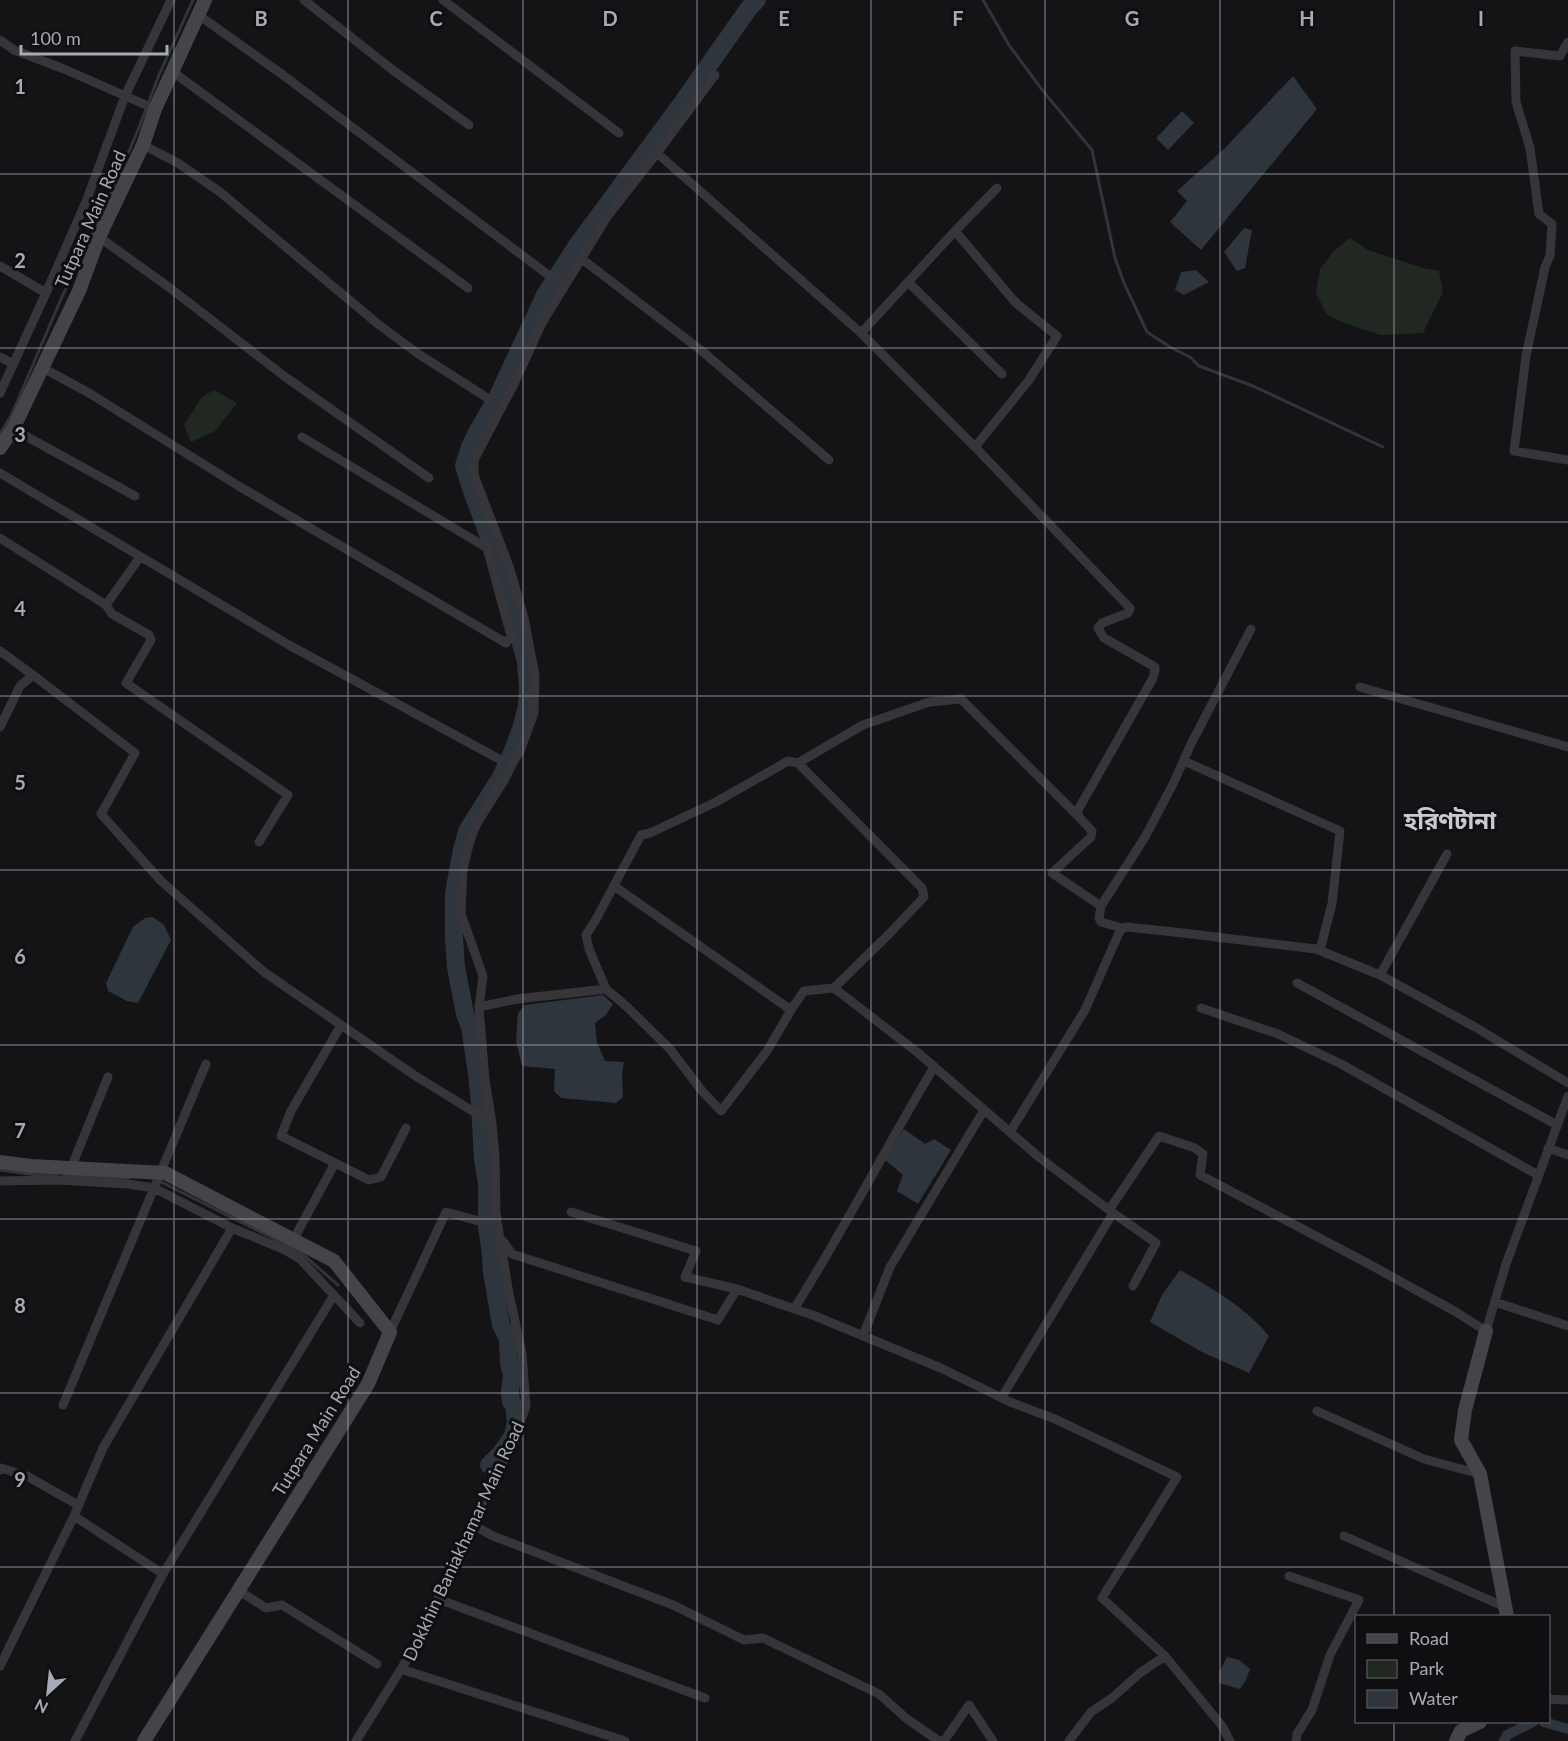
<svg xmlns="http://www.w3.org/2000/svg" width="1568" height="1741" font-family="Lato,'Noto Sans Bengali',sans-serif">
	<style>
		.green { fill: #212822 }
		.water { fill: #2f353d }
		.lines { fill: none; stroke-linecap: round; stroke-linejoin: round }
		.stream { stroke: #2f353d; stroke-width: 3 }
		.canal { stroke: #2f353d; stroke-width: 10 }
		.river { stroke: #2f353d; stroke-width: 18 }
		.street { stroke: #36363a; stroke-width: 9 }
		.secondary { stroke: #44444a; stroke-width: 14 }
		.grid { fill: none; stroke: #a7a9b4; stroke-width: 1.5; stroke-opacity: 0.55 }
		.labels { text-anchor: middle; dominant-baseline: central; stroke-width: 6; stroke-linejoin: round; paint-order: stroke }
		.street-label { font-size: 18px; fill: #a7a9b4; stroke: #0f0f11 }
		.district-label { font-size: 24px; font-weight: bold; fill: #c8c9d1; stroke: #0f0f11 }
		.grid-label { font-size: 20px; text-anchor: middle; font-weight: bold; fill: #a7a9b4; stroke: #0f0f11; stroke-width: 6; stroke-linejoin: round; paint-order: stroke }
	</style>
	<rect width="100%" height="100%" fill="#141416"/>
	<!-- green -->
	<path class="green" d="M 1350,238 L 1368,250 L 1423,268 L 1439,271 L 1443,292 L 1423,333 L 1380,335 L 1344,323 L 1327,315 L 1316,293 L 1320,269 L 1334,251 Z
		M 214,390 L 237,403 L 215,431 L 191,442 L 184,425 L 202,397 Z"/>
	<!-- water -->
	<path class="water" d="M 1293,76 L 1317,109 L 1201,250 L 1170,222 L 1187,201 L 1177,191 L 1225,148 Z
		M 1182,111 L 1194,123 L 1168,150 L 1156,138 Z
		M 1244,228 L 1252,230 L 1245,268 L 1237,271 L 1224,252 Z
		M 1196,270 L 1209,282 L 1184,295 L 1175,290 L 1181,272 Z
		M 153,917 L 164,925 L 171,940 L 138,1003 L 127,1001 L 108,991 L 106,983 L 133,927 L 145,918 Z
		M 603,995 L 613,1004 L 606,1015 L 595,1023 L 597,1043 L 605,1061 L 624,1062 L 622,1074 L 623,1097 L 616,1103 L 561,1098 L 554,1091 L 555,1069 L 522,1066 L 516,1041 L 518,1013 L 525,1005 Z
		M 904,1129 L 925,1144 L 934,1139 L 951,1150 L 918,1204 L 897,1191 L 903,1175 L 884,1159 Z
		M 1180,1270 C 1212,1288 1245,1307 1269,1336 L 1249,1373 L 1202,1352 L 1150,1322 L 1162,1295 Z
		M 1227,1657 L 1239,1660 L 1250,1669 L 1246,1680 L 1240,1689 L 1219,1683 L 1219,1672 Z"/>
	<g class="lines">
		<!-- stream -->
		<path class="stream" d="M 983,0 L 1009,45 L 1043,91 L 1092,150 L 1115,258 L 1124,283 L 1147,332 L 1170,347 L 1190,357 L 1199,366 L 1253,386 L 1383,447
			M 0,434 L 11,416 L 61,299 L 103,212 L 138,130 L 159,75 L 193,0
			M 0,1170 L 36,1175 L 57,1176
			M 64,1176 L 129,1178
			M 159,1181 L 299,1251 L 338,1285"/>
		<!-- canal -->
		<path class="canal" d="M 1544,1722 L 1568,1729
			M 1504,1741 L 1507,1735 L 1533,1722"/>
		<!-- river -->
		<path class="river" d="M 489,1465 L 501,1453 L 513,1436 L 516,1422 L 514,1405 L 511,1402 L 510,1392 L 512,1375 L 509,1364 L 508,1339 L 501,1325 L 492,1272 L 490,1246 L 487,1227 L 487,1183 L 483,1160 L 480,1105 L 477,1074 L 470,1027 L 465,1014 L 456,967 L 454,938 L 454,893 L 462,850 L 467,831 L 501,777 L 512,753 L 521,729 L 527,706 L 528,686 L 526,662 L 500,566 L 473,494 L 464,466 L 470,447 L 477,432 L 497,398 L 545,295 L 578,244 L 685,99 L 749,8 L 757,0"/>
		<!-- street -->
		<path class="street" d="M 304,0 L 394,71 L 469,125
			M 443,0 L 619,133
			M 197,14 L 283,75 L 551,277
			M 0,40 L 14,50 L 64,69 L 155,109
			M 1568,42 L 1560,56 L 1515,51 L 1516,102 L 1530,148 L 1539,214 L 1552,224 L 1550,256 L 1545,267 L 1526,356 L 1514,451 L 1568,460
			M 173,72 L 468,288
			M 143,145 L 178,163 L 220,192 L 378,324 L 417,353 L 489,399
			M 657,153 L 861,333 L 975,447
			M 955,231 L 1016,303 L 1057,336 L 1029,380 L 975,447 L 1130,608 L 1128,613 L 1102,623 L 1098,628 L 1104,638 L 1155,667 L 1155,670 L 1153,678 L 1078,810 L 1078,816 L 1092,831 L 1091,837 L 1052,873 L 1101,906
			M 99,237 L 170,288 L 284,376 L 429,478
			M 582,259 L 702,351 L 829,460
			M 0,266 L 46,293
			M 908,282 L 1002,374
			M 861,333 L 955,231 L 997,188
			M 0,357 L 13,364
			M 41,367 L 89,393 L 237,485 L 506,643 L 511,636 L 487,548 L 302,437
			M 0,393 L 46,293 L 87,199 L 125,96 L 171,0
			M 13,429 L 135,496
			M 0,473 L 289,645 L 499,759
			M 0,538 L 106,605
			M 140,557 L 106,605 L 112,614 L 149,635 L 151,640 L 126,683 L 288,795 L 259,842
			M 0,651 L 33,675 L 20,686 L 0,727
			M 33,675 L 135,753 L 101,814 L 161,881 L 264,972 L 414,1075 L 492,1123
			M 1360,687 L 1568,747
			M 1184,761 L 1340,831 L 1332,904 L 1320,950
			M 614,886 L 791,1010
			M 1122,928 L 1101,922 L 1099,918 L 1101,906 L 1145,837 L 1173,784 L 1191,744 L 1251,629
			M 1380,975 L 1447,854
			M 1297,983 L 1557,1125
			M 834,988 L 917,1052 L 1040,1158 L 1113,1213 L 1002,1397
			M 606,989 L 589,949 L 586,935 L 595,921 L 641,835 L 650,833 L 716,802 L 788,761 L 798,763 L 863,725 L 929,702 L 961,699 L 1078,816
			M 479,1007 L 517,999 L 606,989 L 626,1006 L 670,1049 L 702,1091 L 721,1111 L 767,1051 L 791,1010 L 804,991 L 834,988 L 889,934 L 924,897 L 922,888 L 798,763
			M 1201,1008 L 1278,1034 L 1341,1064 L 1538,1175
			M 1010,1132 L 1085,1010 L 1118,935 L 1122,928 L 1127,927 L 1183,933 L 1316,949 L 1380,975 L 1475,1027 L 1568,1083
			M 1548,1148 L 1568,1155
			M 335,1163 L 281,1136 L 291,1111 L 341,1025
			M 71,1168 L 108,1077
			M 0,1181 L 58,1180 L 128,1184 L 154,1188 L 232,1228 L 283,1249 L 299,1258 L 360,1323
			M 1109,1210 L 1159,1136 L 1195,1148 L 1203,1154 L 1200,1175 L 1367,1263 L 1456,1312 L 1486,1331 L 1506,1264 L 1568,1096
			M 571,1212 L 696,1251 L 685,1277 L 737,1289
			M 1113,1213 L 1156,1243 L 1133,1286
			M 503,1241 L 512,1254 L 718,1320 L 737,1289 L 815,1316 L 943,1369 L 1010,1402 L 1055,1419 L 1177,1477 L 1102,1598 L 1165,1656 L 1222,1726 L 1230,1741
			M 291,1244 L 335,1163 L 369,1180 L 381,1177 L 406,1128
			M 1495,1302 L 1568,1326
			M 794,1309 C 844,1230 886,1147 934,1067
			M 390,1332 L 446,1212 L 482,1222 L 497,1217
			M 863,1336 L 890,1267 L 984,1110
			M 63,1405 L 206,1064
			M 1317,1411 L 1424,1459 L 1480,1474
			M 0,1470 L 1,1468 L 27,1476 L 78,1505
			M 74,1516 L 103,1448 L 232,1228
			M 471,1524 L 493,1536 L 673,1605 L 744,1640 L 763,1638 L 879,1694 L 907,1719 L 939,1741
			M 1344,1536 L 1505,1607
			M 1289,1576 L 1359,1600 L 1330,1655 L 1312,1710 L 1297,1734 L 1296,1741
			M 238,1590 L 266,1608 L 282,1605 L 377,1664
			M 438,1599 L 705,1698
			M 0,1666 L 74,1516 L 163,1574
			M 401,1669 L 625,1741
			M 1548,1699 L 1568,1700
			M 75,1741 L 163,1574 L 334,1295
			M 356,1741 L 413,1650 L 452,1570 L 471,1524 L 511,1448 L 526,1406 L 522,1353 L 509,1294 L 496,1215 L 495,1157 L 492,1123 L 485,1080 L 479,1007 L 483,976 L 461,914 L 463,868 L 470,841 L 478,820 L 520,751 L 534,713 L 535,675 L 524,618 L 509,566 L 474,475 L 474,460 L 513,386 L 542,323 L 607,217 L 657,153 L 715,75
			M 944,1741 L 969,1705 L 993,1741
			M 1069,1741 L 1091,1712 L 1112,1698 L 1140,1673 L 1165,1656"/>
		<!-- secondary -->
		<path class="secondary" d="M 0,448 L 13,429 L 79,291 L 99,237 L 143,145 L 155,109 L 205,0
			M 0,1162 L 31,1166 L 165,1173 L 334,1261 L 390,1332 L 368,1384 L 144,1741
			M 1486,1331 L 1465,1410 L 1461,1440 L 1480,1474 L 1507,1616
			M 1456,1741 L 1461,1731 L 1480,1722"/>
	</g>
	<!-- grid -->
	<path class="grid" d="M 174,0 L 174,1741M 348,0 L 348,1741M 523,0 L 523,1741M 697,0 L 697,1741M 871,0 L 871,1741M 1045,0 L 1045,1741M 1220,0 L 1220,1741M 1394,0 L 1394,1616M 0,174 L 1568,174M 0,348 L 1568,348M 0,522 L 1568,522M 0,696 L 1568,696M 0,870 L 1568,870M 0,1045 L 1568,1045M 0,1219 L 1568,1219M 0,1393 L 1568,1393M 0,1567 L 1568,1567M 1394,1722 L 1394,1741"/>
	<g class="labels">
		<!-- street labels -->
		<g class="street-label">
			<text transform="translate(90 219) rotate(-66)">Tutpara Main Road</text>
			<text transform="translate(316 1431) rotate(-58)">Tutpara Main Road</text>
			<text transform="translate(463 1541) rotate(-65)">Dokkhin Baniakhamar Main Road</text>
		</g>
		<!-- district labels -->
		<g class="district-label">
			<text x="1450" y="819">হরিণটানা</text>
		</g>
	</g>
	<g class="grid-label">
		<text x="261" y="26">B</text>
		<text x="436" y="26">C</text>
		<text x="610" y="26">D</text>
		<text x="784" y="26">E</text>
		<text x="958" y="26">F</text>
		<text x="1132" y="26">G</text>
		<text x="1307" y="26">H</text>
		<text x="1481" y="26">I</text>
		<text x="20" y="94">1</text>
		<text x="20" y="268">2</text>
		<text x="20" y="442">3</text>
		<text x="20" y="616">4</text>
		<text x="20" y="790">5</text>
		<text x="20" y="964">6</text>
		<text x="20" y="1138">7</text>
		<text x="20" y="1313">8</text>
		<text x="20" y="1487">9</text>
	</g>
	<!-- legend -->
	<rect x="1355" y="1615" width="195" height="108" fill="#0f0f11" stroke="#4c4d52" stroke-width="1.5"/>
	<rect x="1367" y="1634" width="30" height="9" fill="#44444a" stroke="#4c4d52" stroke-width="1.5"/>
	<text x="1409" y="1645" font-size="18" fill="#a7a9b4">Road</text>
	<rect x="1367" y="1660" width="30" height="18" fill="#212822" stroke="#4c4d52" stroke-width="1.5"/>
	<text x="1409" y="1675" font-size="18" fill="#a7a9b4">Park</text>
	<rect x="1367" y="1690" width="30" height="18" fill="#2f353d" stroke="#4c4d52" stroke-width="1.5"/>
	<text x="1409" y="1705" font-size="18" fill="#a7a9b4">Water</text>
	<!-- north arrow -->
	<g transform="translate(48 1693) rotate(207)" stroke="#0f0f11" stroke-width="4.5" paint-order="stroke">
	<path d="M0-4.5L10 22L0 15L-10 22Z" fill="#a7a9b4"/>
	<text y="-9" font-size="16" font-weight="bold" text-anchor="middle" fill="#a7a9b4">N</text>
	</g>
	<!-- scale -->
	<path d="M21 45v9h146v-9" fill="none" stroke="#a7a9b4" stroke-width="3"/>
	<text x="30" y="45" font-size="18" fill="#a7a9b4" stroke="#0f0f11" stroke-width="4.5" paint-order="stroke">100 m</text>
</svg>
